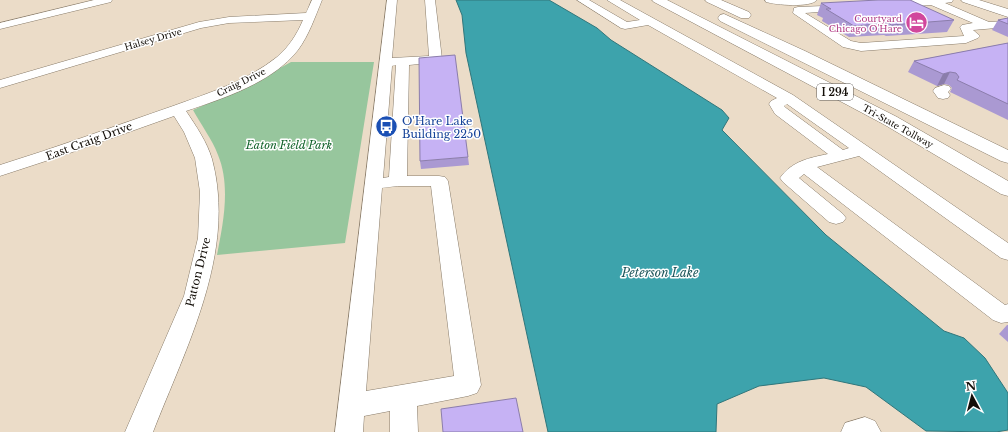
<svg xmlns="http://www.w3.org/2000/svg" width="1008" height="432" font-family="'Libre Baskerville',serif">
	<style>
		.green { fill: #97c69d }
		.water { fill: #3da3ac; stroke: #30767b }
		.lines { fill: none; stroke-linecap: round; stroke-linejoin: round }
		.minor-casing { stroke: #887b69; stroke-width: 1 }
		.major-casing { stroke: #887b69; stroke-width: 1 }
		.highway-casing { stroke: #887b69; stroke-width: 1 }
		.minor { fill: #fff; fill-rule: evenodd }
		.major { fill: #fff; fill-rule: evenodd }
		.highway { fill: #fff; fill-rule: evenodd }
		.wall { fill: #aa99d2 }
		.shaded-wall { fill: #8b7dab }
		.building { fill: #c6b2f4; stroke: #8b7dab }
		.labels { text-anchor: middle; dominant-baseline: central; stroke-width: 3; stroke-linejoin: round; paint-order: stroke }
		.far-hotel-label { font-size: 9px; fill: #b23c85; stroke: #fff; text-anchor: end }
		.far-street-label { font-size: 9px; fill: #130e08; stroke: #fff }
		.shield { fill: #fff; stroke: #5a5652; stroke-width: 1 }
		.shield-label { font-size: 10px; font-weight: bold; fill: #130e08 }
		.transit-label { font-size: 11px; fill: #164399; stroke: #fff; text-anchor: start }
		.street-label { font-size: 11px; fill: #130e08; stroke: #fff }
		.park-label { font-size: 11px; font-style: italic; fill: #106229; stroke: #fff }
		.water-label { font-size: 12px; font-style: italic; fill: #1c555a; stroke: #fff }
	</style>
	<rect width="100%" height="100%" fill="#ebdcc8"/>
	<!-- green -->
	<path class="green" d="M 291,62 L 374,62 L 345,243 L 217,255 C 223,224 231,186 218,155 C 212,139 201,125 193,110 L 249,85 Z"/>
	<!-- water -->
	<path class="water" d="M 456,0 L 549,0 L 597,28 L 611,40 L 722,110 L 729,118 L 722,130 L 826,235 L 944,331 L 964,338 L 985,358 L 1008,393 L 1008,430 L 996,432 L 926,431 L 866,387 L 824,378 L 759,386 L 717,404 L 716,432 L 548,432 L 466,53 L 462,15 Z"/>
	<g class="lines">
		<defs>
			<path id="minor" d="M 94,0 L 112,0 L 111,2 L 0,29 L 0,23 Z
				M 312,0 L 322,0 C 315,17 309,35 298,50 C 272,83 224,98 186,111 C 196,126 207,142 212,159 C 237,252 186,347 153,432 L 125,432 L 184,296 L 198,238 L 200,192 L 195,158 L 184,132 L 174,116 L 67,154 L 0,176 L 0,165 C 58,147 115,126 173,106 C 209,93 247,81 277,57 C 289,47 297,34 303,20 L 229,23 L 201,28 L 0,88 L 0,80 L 199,22 L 229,17 L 306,13 Z
				M 387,0 L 397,0 L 392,58 L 429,56 L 425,0 L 435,0 L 442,59 L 440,62 L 409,65 L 407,176 L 439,176 L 445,177 L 448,181 L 481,385 L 477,393 L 468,396 L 417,406 L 418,432 L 390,432 L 390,411 L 364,416 L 363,432 L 335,432 ZM 396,65 L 389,177 L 383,178 L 392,66 ZM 398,186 L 431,186 L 454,376 L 366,391 L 382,188 Z
				M 577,0 L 589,0 L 627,22 L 640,20 L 607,0 L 620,0 L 793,95 L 1008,243 L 1008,260 L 1001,258 L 859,156 L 817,167 L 1005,305 L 1008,304 L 1008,322 L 1001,323 L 993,320 L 804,174 L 799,178 L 843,214 L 846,218 L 843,222 L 836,224 L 829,222 L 783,182 L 780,178 C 792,161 809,158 828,154 L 775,114 L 769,104 L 771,101 L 777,98 L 648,25 L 625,29 L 621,28 ZM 787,104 L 849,148 L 843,150 L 786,108 L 784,106 Z
				M 765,0 L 817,0 C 810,8 776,5 766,2 Z
				M 914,0 L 953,0 L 952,2 L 945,3 L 989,22 L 1008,21 L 1008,27 L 973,30 L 980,36 L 978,38 L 966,43 L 861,51 L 843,47 L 793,13 L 794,8 L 798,7 L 849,5 L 850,7 L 845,10 L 805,13 L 851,41 L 861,43 L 964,36 L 960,27 L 962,25 L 973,23 L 931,5 L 892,8 L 887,5 L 892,2 Z
				M 944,85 L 949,86 L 951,89 L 948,92 L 950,95 L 948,98 L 943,99 L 938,98 L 933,91 L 935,88 Z
				M 865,417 L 875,421 L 881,432 L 841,432 L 845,423 Z"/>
			<path id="major" d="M 961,0 L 979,0 L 1008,9 L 1008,17 L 963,2 Z"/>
			<path id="highway" d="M 652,0 L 667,0 L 897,117 L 1008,181 L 1008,196 L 1001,194 L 885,125 L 654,2 Z
				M 705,0 L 721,0 L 749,12 L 751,15 L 749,18 L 741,18 L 707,2 Z
				M 724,14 L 805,51 L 1008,150 L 1008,163 L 1001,161 L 720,21 L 718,18 L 720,15 Z"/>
		</defs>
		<!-- minor casing -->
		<use href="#minor" class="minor-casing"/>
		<!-- major casing -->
		<use href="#major" class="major-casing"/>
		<!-- highway casing -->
		<use href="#highway" class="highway-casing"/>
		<!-- minor -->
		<use href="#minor" class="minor"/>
		<!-- major -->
		<use href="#major" class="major"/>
		<!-- highway -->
		<use href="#highway" class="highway"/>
	</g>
	<!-- wall -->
	<path class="wall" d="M 821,3 L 954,20 L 947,32 L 886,36 L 884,35 L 849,37 L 822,21 L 823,18 L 817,15 Z
		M 1008,18 L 1008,37 L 992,30 L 998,20 Z
		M 1008,43 L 1008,120 L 950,92 L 952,88 L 949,85 L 944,84 L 937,86 L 908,72 L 914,61 Z
		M 468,157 L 469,165 L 421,169 L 420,161 Z
		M 1007,325 L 1008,325 L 1008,342 L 999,334 Z"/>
	<!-- shaded-wall -->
	<path class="shaded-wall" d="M 950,72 L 944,84 L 937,86 L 943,74 Z"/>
	<!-- building -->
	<path class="building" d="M 878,0 L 910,0 L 954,20 L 891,25 L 889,23 L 854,26 L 826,9 L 831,9 L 821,3 Z
		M 1008,18 L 1008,24 L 998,20 Z
		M 1008,43 L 1008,104 L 957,80 L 959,77 L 956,73 L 950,72 L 943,74 L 914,61 Z
		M 455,55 L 468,157 L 420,161 L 419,58 Z
		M 516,398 L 523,432 L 443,432 L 441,409 Z"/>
	<!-- icons -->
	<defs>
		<symbol id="hotel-disc" viewBox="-11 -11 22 22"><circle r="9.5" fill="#d1479c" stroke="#fff"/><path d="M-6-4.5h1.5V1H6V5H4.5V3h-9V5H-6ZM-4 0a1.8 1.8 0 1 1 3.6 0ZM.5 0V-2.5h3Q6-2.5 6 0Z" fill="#fff"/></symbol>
		<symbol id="bus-disc" viewBox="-11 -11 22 22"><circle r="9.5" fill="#1a4fb4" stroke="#fff"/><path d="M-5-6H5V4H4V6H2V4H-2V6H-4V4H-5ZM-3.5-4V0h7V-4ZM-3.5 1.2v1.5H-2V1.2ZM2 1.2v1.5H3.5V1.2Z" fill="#fff"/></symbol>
	</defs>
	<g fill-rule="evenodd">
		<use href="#hotel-disc" x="904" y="10" width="25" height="25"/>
		<use href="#bus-disc" x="374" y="114" width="25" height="25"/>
	</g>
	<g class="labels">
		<!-- far-hotel labels -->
		<g class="far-hotel-label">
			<text x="902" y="18">Courtyard<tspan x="902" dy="10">Chicago O'Hare</tspan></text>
		</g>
		<!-- far-street labels -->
		<g class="far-street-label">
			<text transform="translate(153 39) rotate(-16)">Halsey Drive</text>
			<text transform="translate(241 82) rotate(-26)">Craig Drive</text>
			<text transform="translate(898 126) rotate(29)">Tri-State Tollway</text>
		</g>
		<!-- shield labels -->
		<rect class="shield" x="817" y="84" width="36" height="16" rx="3"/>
		<g class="shield-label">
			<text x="835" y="92">I 294</text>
		</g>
		<!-- transit labels -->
		<g class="transit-label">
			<text x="402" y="121">O'Hare Lake<tspan x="402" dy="13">Building 2250</tspan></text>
		</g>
		<!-- street labels -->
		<g class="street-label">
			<text transform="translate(89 141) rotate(-20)">East Craig Drive</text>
			<text transform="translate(198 272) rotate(-76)">Patton Drive</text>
		</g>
		<!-- park labels -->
		<g class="park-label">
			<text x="289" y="145">Eaton Field Park</text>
		</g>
		<!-- water labels -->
		<g class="water-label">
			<text x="660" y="272">Peterson Lake</text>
		</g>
	</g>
	<!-- north arrow -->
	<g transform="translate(972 396) rotate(353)" stroke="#ffffff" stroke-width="3" paint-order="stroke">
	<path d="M0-3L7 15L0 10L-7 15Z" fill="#130e08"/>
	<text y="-6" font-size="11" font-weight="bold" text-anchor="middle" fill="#130e08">N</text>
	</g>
</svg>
